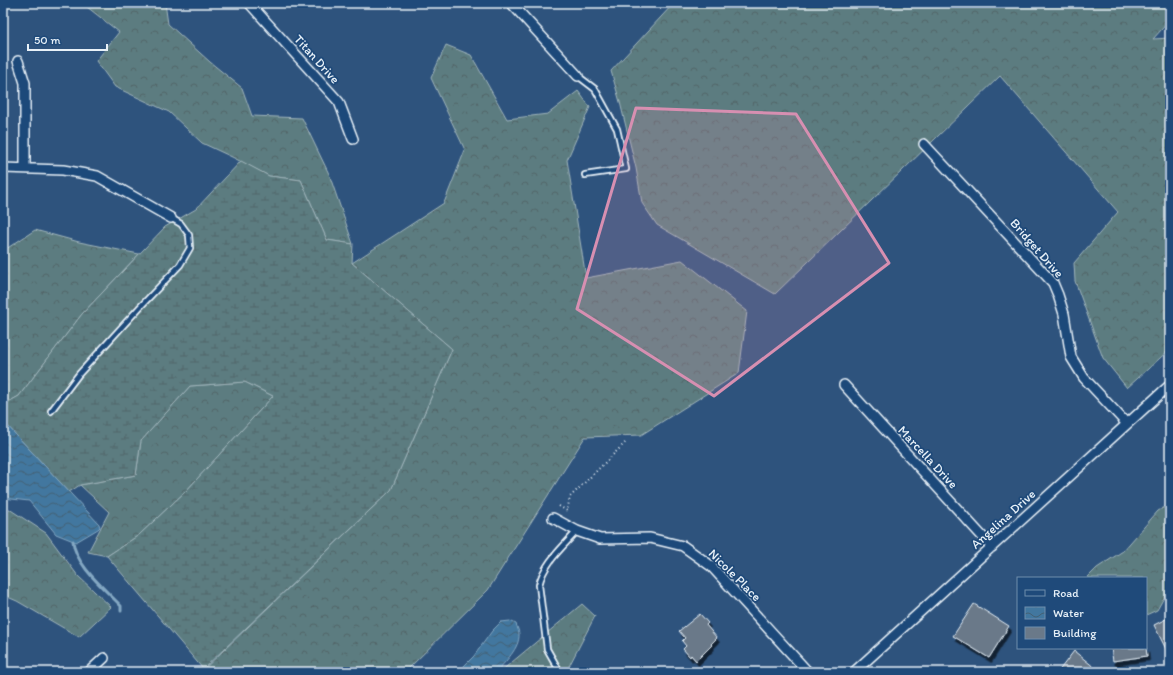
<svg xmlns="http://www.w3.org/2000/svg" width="1173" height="675" font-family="Itim,sans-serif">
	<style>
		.forest { fill: url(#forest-crowns); stroke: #a2b6bc }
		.wetland { fill: url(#wetland-marsh); stroke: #a2b6bc }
		.water { fill: url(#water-waves); stroke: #84a8c3 }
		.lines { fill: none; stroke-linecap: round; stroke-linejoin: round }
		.stream { stroke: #84a8c3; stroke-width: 3 }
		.building { fill: #6a7989; stroke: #e8f1f8; filter: url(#shadow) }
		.lane-casing { stroke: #e8f1f8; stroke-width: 8 }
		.street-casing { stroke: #e8f1f8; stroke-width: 12 }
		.path { stroke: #e8f1f8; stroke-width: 2; stroke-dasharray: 1 3; stroke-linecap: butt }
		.lane { stroke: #1f4a7a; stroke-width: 4.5 }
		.street { stroke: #1f4a7a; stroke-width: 9 }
		.marked { fill: #d78fb1; fill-opacity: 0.2; stroke: #d78fb1; stroke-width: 3; stroke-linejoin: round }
		.labels { text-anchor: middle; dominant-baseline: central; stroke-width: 3.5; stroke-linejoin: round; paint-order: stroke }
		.street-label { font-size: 13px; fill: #e8f1f8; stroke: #1f4a7a }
	</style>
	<defs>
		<pattern id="forest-crowns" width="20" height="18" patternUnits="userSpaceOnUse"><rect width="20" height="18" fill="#5b7c80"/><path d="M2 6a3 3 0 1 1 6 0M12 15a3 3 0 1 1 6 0" fill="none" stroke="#526568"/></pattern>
		<pattern id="wetland-marsh" width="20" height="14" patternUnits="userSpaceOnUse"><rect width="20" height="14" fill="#5b7c80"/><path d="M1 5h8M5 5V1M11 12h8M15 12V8" fill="none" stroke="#526568"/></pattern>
		<pattern id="water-waves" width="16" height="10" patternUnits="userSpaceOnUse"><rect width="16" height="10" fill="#42779f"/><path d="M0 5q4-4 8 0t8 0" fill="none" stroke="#446074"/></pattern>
		<filter id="shadow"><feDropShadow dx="2.5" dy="4.5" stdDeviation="0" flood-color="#0009"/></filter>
	</defs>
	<rect width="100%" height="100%" fill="#2e537d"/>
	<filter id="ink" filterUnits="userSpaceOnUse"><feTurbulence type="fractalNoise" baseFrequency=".025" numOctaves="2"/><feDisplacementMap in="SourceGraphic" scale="8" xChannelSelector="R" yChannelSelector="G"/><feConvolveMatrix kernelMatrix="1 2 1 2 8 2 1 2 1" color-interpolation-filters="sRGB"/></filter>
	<g filter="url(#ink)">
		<!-- forest -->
		<path class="forest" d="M 82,3 L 165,3 L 168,24 L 210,62 L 242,88 L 252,116 L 302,118 L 329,174 L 353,244 L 327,240 L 301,180 L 269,176 L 232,157 L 202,143 L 169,112 L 115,87 L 96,61 L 119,32 Z
			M 674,3 L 1170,3 L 1170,20 L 1153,39 L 1170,38 L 1170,349 L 1127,388 L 1103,358 L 1075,281 L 1074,263 L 1118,212 L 1000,76 L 775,294 L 657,225 L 642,203 L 636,168 L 620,102 L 611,71 Z
			M 446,45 L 471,55 L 507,119 L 548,114 L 578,91 L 590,107 L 567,160 L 586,278 L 682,260 L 747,311 L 739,373 L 641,435 L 585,437 L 488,590 L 405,672 L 201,672 L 391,490 L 452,349 L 352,263 L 444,203 L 465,150 L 431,78 Z
			M 35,230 L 79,242 L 139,254 L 82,314 L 19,396 L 3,405 L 3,251 Z
			M 245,382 L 273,396 L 186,491 L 139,535 L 107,556 L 88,552 L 109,512 L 80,485 L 136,475 L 141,441 L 190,386 Z
			M 1170,504 L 1170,587 L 1157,610 L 1146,615 L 1146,578 L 1087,578 L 1097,568 L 1123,551 L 1158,511 Z
			M 3,505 L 46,533 L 78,576 L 111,607 L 79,637 L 17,601 L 3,595 Z
			M 582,604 L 595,616 L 566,672 L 500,672 Z"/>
		<!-- wetland -->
		<path class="wetland" d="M 241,161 L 269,176 L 301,180 L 327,240 L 353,244 L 352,263 L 452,349 L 391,490 L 203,669 L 107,556 L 139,535 L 186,491 L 273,396 L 245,382 L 190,386 L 141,441 L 136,475 L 80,485 L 69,492 L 3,421 L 3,405 L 19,396 L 82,314 L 165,227 L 196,209 Z"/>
		<!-- water -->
		<path class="water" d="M 3,421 L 99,524 L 100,527 L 98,529 L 76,542 L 56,534 L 29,501 L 3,498 Z
			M 510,621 L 516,624 C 517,627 519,631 519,634 C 520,648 505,662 496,672 L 449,672 L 450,670 L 462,668 L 474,656 L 492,631 L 501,622 Z"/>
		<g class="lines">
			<!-- stream -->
			<path class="stream" d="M 73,541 C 75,565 105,589 121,606 L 121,611"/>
		</g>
		<!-- building -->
		<path class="building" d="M 974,604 L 1009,626 L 989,658 L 953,636 Z
			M 700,614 L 708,623 L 706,625 L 717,638 L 711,644 L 712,645 L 696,661 L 691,655 L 690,657 L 683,649 L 686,646 L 682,641 L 685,638 L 679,631 Z
			M 1170,617 L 1170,657 L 1154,625 Z
			M 1111,648 L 1146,648 L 1147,656 L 1113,661 Z
			M 1074,651 L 1100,672 L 1058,672 Z"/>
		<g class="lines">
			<defs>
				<path id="lane" d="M 578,76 L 595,89 L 617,129 L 626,169 L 585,175
					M 51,411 L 79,374 L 140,307 L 180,265 L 190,248 L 189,235 L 181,224 L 171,218
					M 560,672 L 547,649 L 539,585 C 544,563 562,548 577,531"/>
				<path id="street" d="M 249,3 L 339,102 L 353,139
					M 511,3 L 578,76
					M 18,61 L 25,83 L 25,168
					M 924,144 L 1053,283 L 1058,295 L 1064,314 L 1071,357 L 1084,378 L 1127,424
					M 3,168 L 63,170 L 97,176 L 171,218
					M 844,385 L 992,547
					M 553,518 L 577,531 L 600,539 L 650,538 L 683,546 L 711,566 L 808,672
					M 89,672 L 104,658
					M 854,672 L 1170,385"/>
			</defs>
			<!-- lane casing -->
			<use href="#lane" class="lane-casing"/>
			<!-- street casing -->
			<use href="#street" class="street-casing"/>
			<!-- path -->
			<path class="path" d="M 559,506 L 567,511 L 570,497 L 626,442"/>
			<!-- lane -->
			<use href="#lane" class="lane"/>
			<!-- street -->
			<use href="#street" class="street"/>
		</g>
	</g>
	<!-- marked area -->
	<path class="marked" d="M 636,108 L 796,114 L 889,263 L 714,396 L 577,309 Z"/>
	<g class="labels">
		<!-- street labels -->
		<g class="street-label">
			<text transform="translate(317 59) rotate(48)">Titan Drive</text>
			<text transform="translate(1037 248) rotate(49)">Bridget Drive</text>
			<text transform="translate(928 457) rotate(47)">Marcella Drive</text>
			<text transform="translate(1003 519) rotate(-42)">Angelina Drive</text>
			<text transform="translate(735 575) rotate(45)">Nicole Place</text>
		</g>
	</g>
	<!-- margin -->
	<rect width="1173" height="675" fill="none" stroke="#1f4a7a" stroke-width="16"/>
	<rect x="8" y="8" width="1157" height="659" fill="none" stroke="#e8f1f8" stroke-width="1.5" filter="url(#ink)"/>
	<!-- legend -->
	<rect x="1017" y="577" width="130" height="72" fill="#1f4a7a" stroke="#6f8dac"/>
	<rect x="1025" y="590" width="20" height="6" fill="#1f4a7a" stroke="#6f8dac"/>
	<text x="1053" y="597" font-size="12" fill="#e8f1f8">Road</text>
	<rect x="1025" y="607" width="20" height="12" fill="url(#water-waves)" stroke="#6f8dac"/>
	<text x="1053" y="617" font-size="12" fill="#e8f1f8">Water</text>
	<rect x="1025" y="627" width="20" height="12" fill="#6a7989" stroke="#6f8dac"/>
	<text x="1053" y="637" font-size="12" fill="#e8f1f8">Building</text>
	<!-- scale -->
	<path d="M28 44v6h79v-6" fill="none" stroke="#e8f1f8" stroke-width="2"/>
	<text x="34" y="44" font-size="12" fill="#e8f1f8" stroke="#1f4a7a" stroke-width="3" paint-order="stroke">50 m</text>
</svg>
